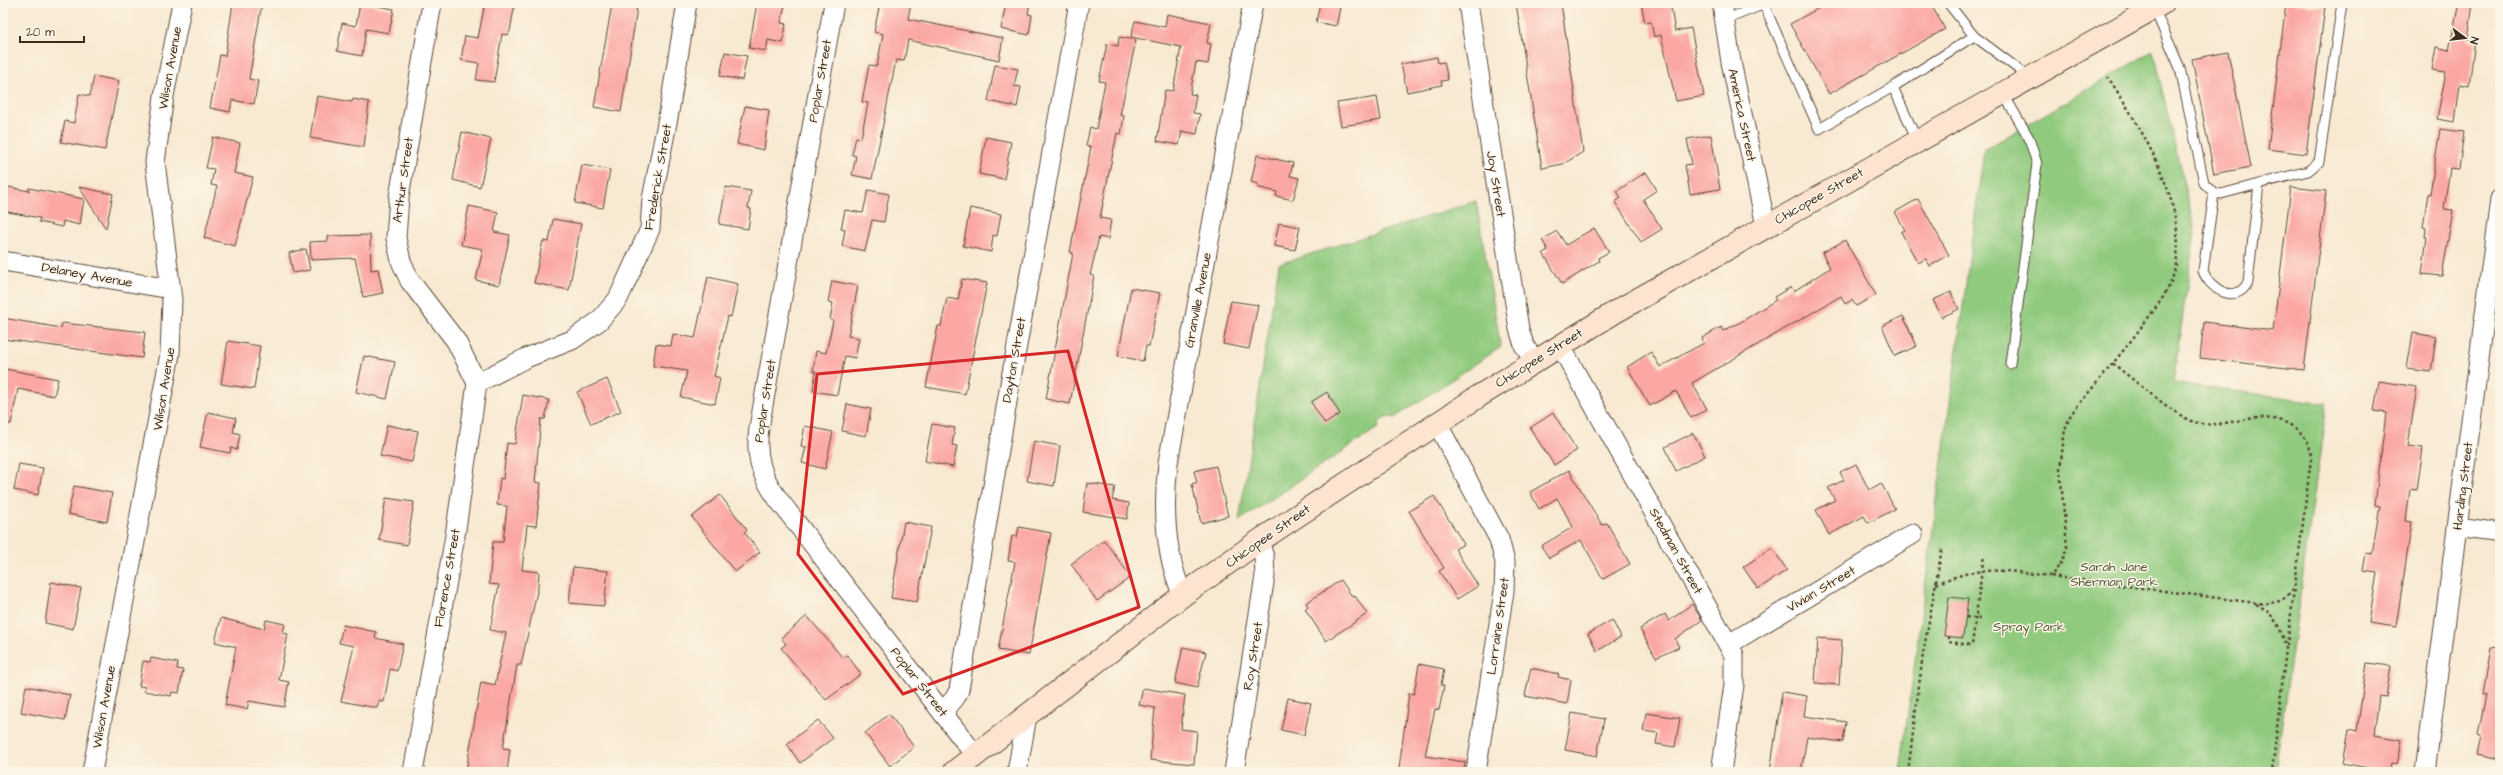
<svg xmlns="http://www.w3.org/2000/svg" width="2503" height="775" font-family="'Architects Daughter',sans-serif">
	<style>
		.green { fill: #90ca7e; stroke: #667a4e }
		.building { fill: #fba8a5 }
		.lines { fill: none; stroke-linecap: round; stroke-linejoin: round }
		.lane-casing { stroke: #574739; stroke-width: 11 }
		.street-casing { stroke: #574739; stroke-width: 21 }
		.secondary-casing { stroke: #574739; stroke-width: 24 }
		.path { stroke: #574739; stroke-width: 2.5; stroke-dasharray: 3 3; stroke-linecap: butt }
		.lane { stroke: #fff; stroke-width: 9 }
		.street { stroke: #fff; stroke-width: 19 }
		.secondary { stroke: #fde4d0; stroke-width: 22 }
		.marked { fill: none; stroke: #d62828; stroke-width: 3; stroke-linejoin: round }
		.labels { text-anchor: middle; dominant-baseline: central; stroke-width: 3; stroke-linejoin: round; paint-order: stroke }
		.street-label { font-size: 13px; fill: #3b2a1e; stroke: #fcf5e5 }
		.park-label { font-size: 13px; fill: #545a3b; stroke: #fcf5e5 }
	</style>
	<rect width="100%" height="100%" fill="#fcf5e5"/>
	<filter id="ink" filterUnits="userSpaceOnUse"><feTurbulence type="fractalNoise" baseFrequency=".025" numOctaves="2"/><feDisplacementMap in="SourceGraphic" scale="8" xChannelSelector="R" yChannelSelector="G"/><feConvolveMatrix kernelMatrix="1 2 1 2 8 2 1 2 1" color-interpolation-filters="sRGB"/></filter>
	<filter id="wash" filterUnits="userSpaceOnUse"><feTurbulence type="fractalNoise" baseFrequency=".012" numOctaves="4" result="noise"/><feDisplacementMap in="SourceGraphic" scale="16" xChannelSelector="R" yChannelSelector="G"/><feGaussianBlur stdDeviation="0.9" result="paint"/><feColorMatrix in="noise" values="0 0 0 0 0 0 0 0 0 0 0 0 0 0 0 0 0 1.4 0 .05"/><feComposite in="paint" operator="in"/></filter>
	<g filter="url(#wash)">
		<rect width="100%" height="100%" fill="#f8e9d2"/>
		<!-- green -->
		<path class="green" d="M 2153,51 L 2195,231 L 2173,383 L 2327,403 L 2275,772 L 1900,772 L 1984,150 Z
			M 1476,201 L 1501,347 L 1394,418 L 1388,416 L 1379,422 L 1379,427 L 1239,521 L 1279,264 Z"/>
		<g id="blocks">
			<!-- building -->
			<path class="building" d="M 233,3 L 262,3 L 249,79 L 258,81 L 254,104 L 232,100 L 230,112 L 210,108 L 220,55 L 225,56 Z
				M 360,3 L 394,9 L 389,33 L 366,29 L 362,56 L 337,51 L 342,23 L 356,26 Z
				M 485,3 L 515,3 L 510,31 L 508,35 L 502,34 L 494,82 L 476,80 L 479,63 L 461,60 L 465,36 L 478,38 Z
				M 757,3 L 785,5 L 781,23 L 786,24 L 783,43 L 768,40 L 766,51 L 749,48 Z
				M 880,3 L 911,3 L 908,19 L 1003,38 L 999,60 L 908,40 L 904,61 L 896,60 L 872,179 L 852,175 L 856,156 L 852,155 L 856,137 L 861,138 L 868,103 L 862,102 L 869,65 L 877,66 L 883,34 L 874,32 Z
				M 1006,3 L 1030,3 L 1028,14 L 1032,15 L 1029,35 L 1001,29 Z
				M 1320,3 L 1341,3 L 1336,26 L 1316,22 Z
				M 1516,3 L 1561,3 L 1583,152 L 1563,164 L 1542,168 Z
				M 1641,3 L 1670,3 L 1675,31 L 1691,28 L 1704,96 L 1676,101 L 1661,35 L 1654,37 L 1651,22 L 1645,23 Z
				M 1828,3 L 1930,3 L 1945,29 L 1829,94 L 1790,24 Z
				M 2286,3 L 2325,7 L 2306,154 L 2268,149 Z
				M 2459,3 L 2473,3 L 2468,40 L 2475,41 L 2469,86 L 2460,84 L 2455,122 L 2437,119 L 2446,72 L 2432,70 L 2436,47 L 2449,50 Z
				M 612,4 L 637,8 L 621,112 L 594,107 Z
				M 1167,14 L 1211,23 L 1207,43 L 1211,44 L 1208,64 L 1196,62 L 1190,94 L 1196,95 L 1193,113 L 1200,114 L 1197,134 L 1182,131 L 1179,145 L 1157,141 L 1165,90 L 1173,91 L 1181,47 L 1131,37 L 1135,21 L 1165,27 Z
				M 1119,37 L 1136,40 L 1120,115 L 1124,116 L 1121,134 L 1117,133 L 1100,218 L 1111,220 L 1108,239 L 1099,237 L 1090,275 L 1094,276 L 1070,404 L 1046,399 L 1073,253 L 1070,252 L 1091,147 L 1086,146 L 1090,127 L 1096,129 L 1105,82 L 1099,81 L 1107,44 L 1118,46 Z
				M 725,52 L 747,56 L 742,80 L 720,76 Z
				M 2228,52 L 2251,167 L 2214,174 L 2192,59 Z
				M 1437,57 L 1438,63 L 1444,62 L 1448,80 L 1441,81 L 1442,85 L 1407,92 L 1401,64 Z
				M 995,65 L 1018,69 L 1014,86 L 1021,87 L 1017,107 L 988,101 Z
				M 94,76 L 119,81 L 105,150 L 61,142 L 65,121 L 74,123 L 79,94 L 90,96 Z
				M 317,96 L 352,102 L 353,99 L 369,102 L 364,147 L 310,138 Z
				M 1377,97 L 1381,120 L 1341,126 L 1337,103 Z
				M 745,106 L 769,110 L 764,150 L 737,144 Z
				M 2440,129 L 2464,132 L 2459,169 L 2450,168 L 2444,209 L 2453,210 L 2442,276 L 2422,274 L 2427,237 L 2425,237 L 2426,228 L 2423,227 L 2428,193 L 2430,194 Z
				M 462,132 L 491,139 L 480,187 L 453,180 Z
				M 1711,135 L 1720,189 L 1690,194 L 1685,165 L 1692,164 L 1687,139 Z
				M 213,137 L 240,143 L 234,173 L 253,177 L 235,246 L 204,238 L 217,186 L 211,185 L 214,169 L 206,168 Z
				M 986,137 L 1011,142 L 1004,179 L 979,174 Z
				M 1257,155 L 1293,163 L 1290,176 L 1299,178 L 1293,200 L 1276,196 L 1277,192 L 1257,187 L 1258,184 L 1251,182 Z
				M 582,165 L 610,170 L 603,208 L 575,203 Z
				M 1646,172 L 1657,190 L 1643,199 L 1662,229 L 1641,242 L 1615,202 L 1621,198 L 1617,191 Z
				M 3,186 L 29,191 L 29,188 L 84,199 L 80,225 L 63,221 L 62,227 L 39,222 L 40,218 L 3,211 Z
				M 79,187 L 113,194 L 106,229 Z
				M 726,187 L 751,191 L 748,208 L 751,209 L 748,229 L 719,224 Z
				M 2291,187 L 2326,191 L 2304,370 L 2200,358 L 2204,322 L 2273,331 Z
				M 868,190 L 889,194 L 884,222 L 872,220 L 865,251 L 842,246 L 845,230 L 841,229 L 845,210 L 863,213 Z
				M 1918,199 L 1949,255 L 1930,266 L 1926,259 L 1918,263 L 1901,232 L 1905,230 L 1895,212 Z
				M 469,206 L 498,212 L 494,232 L 510,235 L 499,285 L 476,280 L 483,249 L 461,245 Z
				M 970,208 L 1001,214 L 997,236 L 993,235 L 991,252 L 963,246 Z
				M 553,219 L 581,224 L 569,290 L 534,283 L 543,241 L 549,242 Z
				M 1279,223 L 1300,227 L 1295,250 L 1274,246 Z
				M 1594,228 L 1609,252 L 1598,258 L 1599,261 L 1562,284 L 1543,253 L 1548,250 L 1542,240 L 1557,231 L 1566,245 Z
				M 370,235 L 371,270 L 378,269 L 383,293 L 363,297 L 355,258 L 311,260 L 310,242 L 328,241 L 328,236 Z
				M 1845,240 L 1876,295 L 1856,306 L 1852,300 L 1845,304 L 1841,296 L 1692,383 L 1707,409 L 1691,418 L 1676,391 L 1650,406 L 1627,367 L 1651,352 L 1660,367 L 1704,343 L 1702,338 L 1721,327 L 1723,331 L 1739,323 L 1776,300 L 1774,297 L 1791,287 L 1794,291 L 1830,268 L 1822,253 Z
				M 306,249 L 310,270 L 293,273 L 289,253 Z
				M 708,277 L 738,284 L 731,317 L 728,316 L 714,376 L 720,378 L 715,404 L 681,397 L 687,371 L 653,366 L 656,344 L 671,346 L 673,334 L 695,338 Z
				M 962,279 L 987,283 L 965,394 L 926,387 L 938,326 L 941,326 L 947,298 L 958,300 Z
				M 832,281 L 858,286 L 848,336 L 859,338 L 855,358 L 845,356 L 837,395 L 813,391 L 816,371 L 813,371 L 816,351 L 826,353 L 833,321 L 830,320 L 833,303 L 828,302 Z
				M 1131,288 L 1160,293 L 1149,346 L 1146,346 L 1143,361 L 1118,356 Z
				M 1951,292 L 1959,309 L 1942,317 L 1933,300 Z
				M 1231,301 L 1258,305 L 1249,349 L 1223,344 Z
				M 1903,316 L 1917,346 L 1895,356 L 1882,326 Z
				M 3,318 L 61,328 L 62,323 L 145,332 L 142,358 L 3,339 Z
				M 2413,333 L 2436,337 L 2431,372 L 2407,369 Z
				M 228,341 L 260,346 L 254,389 L 221,384 Z
				M 364,356 L 395,362 L 387,399 L 356,392 Z
				M 5,369 L 58,379 L 54,396 L 18,389 L 11,424 L 3,424 L 3,379 Z
				M 607,379 L 621,411 L 591,424 L 577,392 Z
				M 2379,381 L 2417,387 L 2408,446 L 2423,448 L 2417,490 L 2410,489 L 2406,521 L 2412,522 L 2396,627 L 2369,623 L 2377,573 L 2363,571 L 2366,553 L 2372,554 L 2380,506 L 2375,505 L 2386,413 L 2374,411 Z
				M 1327,392 L 1340,414 L 1325,424 L 1311,402 Z
				M 523,395 L 549,400 L 545,419 L 541,419 L 535,482 L 541,483 L 536,526 L 527,525 L 522,570 L 539,572 L 538,587 L 521,665 L 517,665 L 503,748 L 510,749 L 507,772 L 466,772 L 481,682 L 495,685 L 506,633 L 490,630 L 499,585 L 489,584 L 493,542 L 503,542 L 507,506 L 497,505 L 500,478 L 503,479 L 507,443 L 515,444 Z
				M 847,404 L 871,409 L 866,436 L 842,431 Z
				M 208,412 L 236,418 L 233,432 L 240,434 L 237,450 L 231,448 L 230,453 L 200,447 Z
				M 1553,413 L 1577,450 L 1554,465 L 1530,428 Z
				M 932,424 L 955,428 L 952,445 L 957,446 L 953,467 L 925,461 Z
				M 387,425 L 418,431 L 412,462 L 380,456 Z
				M 805,426 L 833,432 L 825,469 L 802,463 L 806,447 L 801,446 Z
				M 1693,433 L 1705,456 L 1676,471 L 1665,447 Z
				M 1034,441 L 1060,446 L 1054,486 L 1027,481 Z
				M 19,464 L 43,468 L 38,495 L 14,490 Z
				M 1856,464 L 1869,490 L 1881,483 L 1895,509 L 1868,523 L 1864,516 L 1829,535 L 1816,510 L 1835,500 L 1828,488 L 1844,480 L 1840,472 Z
				M 1216,466 L 1228,516 L 1201,523 L 1192,484 L 1197,482 L 1194,471 Z
				M 1569,470 L 1602,525 L 1607,523 L 1630,564 L 1603,579 L 1581,540 L 1549,558 L 1541,546 L 1573,527 L 1557,498 L 1539,509 L 1530,492 Z
				M 1087,483 L 1115,487 L 1112,500 L 1129,503 L 1127,519 L 1083,512 Z
				M 74,486 L 112,493 L 107,522 L 68,514 Z
				M 720,495 L 747,530 L 744,532 L 760,552 L 735,572 L 692,517 Z
				M 1434,496 L 1464,544 L 1455,549 L 1478,586 L 1457,599 L 1439,571 L 1444,568 L 1409,511 Z
				M 386,498 L 414,502 L 407,545 L 379,540 Z
				M 904,522 L 931,527 L 917,602 L 891,598 Z
				M 1019,527 L 1051,533 L 1029,655 L 998,650 L 1015,562 L 1008,561 L 1012,536 L 1017,537 Z
				M 1104,540 L 1131,577 L 1097,601 L 1071,564 Z
				M 1772,548 L 1787,570 L 1758,589 L 1743,567 Z
				M 573,567 L 608,571 L 604,606 L 569,603 Z
				M 1341,580 L 1353,598 L 1355,596 L 1367,614 L 1326,641 L 1305,609 L 1308,606 L 1306,603 Z
				M 51,582 L 81,588 L 73,629 L 45,623 Z
				M 1949,597 L 1968,599 L 1963,638 L 1944,636 Z
				M 1692,604 L 1702,620 L 1675,639 L 1679,647 L 1656,658 L 1640,629 L 1665,614 L 1669,621 Z
				M 807,616 L 843,658 L 847,655 L 861,674 L 826,700 L 781,648 L 786,644 L 781,638 Z
				M 221,618 L 264,629 L 266,620 L 285,624 L 283,633 L 288,634 L 279,680 L 289,682 L 284,707 L 249,701 L 247,709 L 225,705 L 236,647 L 215,642 Z
				M 1612,620 L 1621,637 L 1597,651 L 1588,634 Z
				M 343,625 L 376,632 L 375,638 L 403,644 L 397,671 L 390,669 L 384,702 L 379,701 L 377,708 L 341,701 L 354,646 L 339,643 Z
				M 1818,638 L 1842,640 L 1839,685 L 1815,683 Z
				M 1183,647 L 1206,652 L 1197,688 L 1175,683 Z
				M 2491,647 L 2500,648 L 2500,759 L 2477,754 L 2481,736 L 2478,735 L 2486,695 L 2483,695 Z
				M 151,658 L 178,663 L 177,669 L 183,670 L 179,693 L 172,692 L 171,696 L 144,691 L 145,687 L 139,686 L 143,661 L 150,662 Z
				M 2367,663 L 2391,666 L 2386,697 L 2379,696 L 2374,735 L 2402,740 L 2397,765 L 2391,764 L 2390,772 L 2343,763 L 2349,729 L 2357,731 Z
				M 1419,664 L 1444,669 L 1441,685 L 1444,686 L 1439,710 L 1435,709 L 1425,756 L 1465,762 L 1464,772 L 1406,772 L 1407,769 L 1399,768 L 1409,693 L 1414,694 Z
				M 1531,668 L 1559,674 L 1558,677 L 1571,680 L 1567,704 L 1525,696 Z
				M 26,686 L 70,695 L 65,720 L 21,712 Z
				M 1143,688 L 1185,695 L 1181,729 L 1197,731 L 1194,764 L 1150,760 L 1155,708 L 1139,705 Z
				M 1782,692 L 1807,696 L 1804,716 L 1846,722 L 1843,742 L 1807,737 L 1801,772 L 1770,772 Z
				M 1288,698 L 1311,703 L 1304,735 L 1281,730 Z
				M 1572,713 L 1604,719 L 1597,756 L 1565,750 Z
				M 1646,713 L 1680,718 L 1675,747 L 1656,744 L 1658,733 L 1643,731 Z
				M 889,714 L 914,747 L 890,766 L 865,733 Z
				M 818,720 L 833,738 L 800,763 L 787,744 Z"/>
		</g>
	</g>
	<g filter="url(#ink)">
		<use href="#blocks" fill-opacity="0" stroke="#574739" stroke-width="1"/>
		<g class="lines">
			<defs>
				<path id="lane" d="M 1948,3 L 1974,36 L 2029,77
					M 1764,5 L 1819,129 L 1893,87 L 1974,36
					M 2154,8 L 2180,68 L 2204,183 L 2214,193 L 2221,194 L 2308,171 L 2319,162 L 2342,3
					M 1725,20 L 1767,3
					M 1893,87 L 1917,140
					M 2003,93 L 2029,138 L 2037,164 L 2010,364
					M 2214,193 L 2203,271 C 2210,290 2237,305 2248,282 L 2259,184"/>
				<path id="street" d="M 432,3 L 399,197 L 396,238 L 401,261 L 410,281 L 456,341 L 477,383
					M 834,3 L 759,428 C 755,456 761,476 778,499 L 975,755
					M 1468,3 L 1519,329 L 1524,345 L 1534,361
					M 1722,3 L 1731,62 L 1766,226
					M 3,261 L 171,289
					M 1560,345 L 1734,655 L 1734,685 L 1721,772
					M 477,383 L 526,358 L 572,340 L 599,321 L 618,299 L 650,229 L 652,199 L 668,118 L 687,3
					M 1437,423 L 1499,539 L 1505,562 L 1504,591 L 1476,772
					M 2458,527 L 2500,533
					M 1183,595 C 1164,554 1163,507 1168,463 L 1253,3
					M 1729,644 L 1913,534
					M 943,712 L 955,698 L 959,690 L 1010,384 L 1079,3
					M 92,772 L 170,354 L 172,300 L 155,162 L 164,96 L 182,3
					M 413,772 L 455,536 L 477,383
					M 1017,772 L 1027,716
					M 1234,772 L 1265,576 L 1264,557 L 1259,541
					M 2425,772 L 2500,199"/>
				<path id="secondary" d="M 954,772 L 1183,595 L 1259,541 L 1479,396 L 1617,311 L 2163,3"/>
			</defs>
			<!-- lane casing -->
			<use href="#lane" class="lane-casing"/>
			<!-- street casing -->
			<use href="#street" class="street-casing"/>
			<!-- secondary casing -->
			<use href="#secondary" class="secondary-casing"/>
			<!-- path -->
			<path class="path" d="M 2051,576 L 2256,603 C 2273,604 2287,603 2295,585 L 2311,459 C 2311,445 2306,436 2295,428 C 2260,404 2227,432 2194,422 C 2175,416 2131,377 2112,363
				M 1936,584 C 1983,564 2003,571 2051,576 L 2062,562 L 2067,547 L 2060,469 L 2065,429 L 2071,414 C 2096,383 2122,354 2145,322 C 2154,310 2164,298 2170,284 C 2198,218 2143,131 2108,77
				M 2256,604 C 2274,613 2282,629 2286,649 L 2272,772
				M 1966,617 L 1981,619
				M 1949,636 L 1949,642 L 1972,645 L 1984,555
				M 2287,646 L 2294,590
				M 1908,772 L 1923,654 L 1942,549"/>
			<!-- lane -->
			<use href="#lane" class="lane"/>
			<!-- street -->
			<use href="#street" class="street"/>
			<!-- secondary -->
			<use href="#secondary" class="secondary"/>
		</g>
	</g>
	<!-- marked area -->
	<path class="marked" d="M 1068,351 L 1139,607 L 903,694 L 798,554 L 817,374 Z"/>
	<g class="labels">
		<!-- street labels -->
		<g class="street-label">
			<text transform="translate(170 68) rotate(-80)">Wilson Avenue</text>
			<text transform="translate(820 81) rotate(-80)">Poplar Street</text>
			<text transform="translate(1742 115) rotate(78)">America Street</text>
			<text transform="translate(658 177) rotate(-80)">Frederick Street</text>
			<text transform="translate(403 180) rotate(-82)">Arthur Street</text>
			<text transform="translate(1496 184) rotate(81)">Joy Street</text>
			<text transform="translate(1819 196) rotate(-30)">Chicopee Street</text>
			<text transform="translate(87 275) rotate(10)">Delaney Avenue</text>
			<text transform="translate(1198 300) rotate(-79)">Granville Avenue</text>
			<text transform="translate(1539 358) rotate(-32)">Chicopee Street</text>
			<text transform="translate(1014 360) rotate(-80)">Dayton Street</text>
			<text transform="translate(164 389) rotate(-81)">Wilson Avenue</text>
			<text transform="translate(765 401) rotate(-81)">Poplar Street</text>
			<text transform="translate(2463 486) rotate(-83)">Harding Street</text>
			<text transform="translate(1268 536) rotate(-35)">Chicopee Street</text>
			<text transform="translate(1676 551) rotate(61)">Stedman Street</text>
			<text transform="translate(447 578) rotate(-80)">Florence Street</text>
			<text transform="translate(1821 589) rotate(-31)">Vivian Street</text>
			<text transform="translate(1498 626) rotate(-82)">Lorraine Street</text>
			<text transform="translate(1253 656) rotate(-81)">Roy Street</text>
			<text transform="translate(919 682) rotate(52)">Poplar Street</text>
			<text transform="translate(104 707) rotate(-80)">Wilson Avenue</text>
		</g>
		<!-- park labels -->
		<g class="park-label">
			<text x="2114" y="567">Sarah Jane<tspan x="2114" dy="15">Sherman Park</tspan></text>
			<text x="2029" y="627">Spray Park</text>
		</g>
	</g>
	<!-- margin -->
	<rect width="2503" height="775" fill="none" stroke="#fcf5e5" stroke-width="16"/>
	<!-- north arrow -->
	<g transform="translate(2465 38) rotate(105)" stroke="#fcf5e5" stroke-width="3" paint-order="stroke">
	<path d="M0-3L7 15L0 10L-7 15Z" fill="#3b2a1e"/>
	<text y="-6" font-size="11" font-weight="bold" text-anchor="middle" fill="#3b2a1e">N</text>
	</g>
	<!-- scale -->
	<path d="M20 36v6h64v-6" fill="none" stroke="#3b2a1e" stroke-width="2"/>
	<text x="26" y="36" font-size="12" fill="#3b2a1e" stroke="#fcf5e5" stroke-width="3" paint-order="stroke">20 m</text>
</svg>
